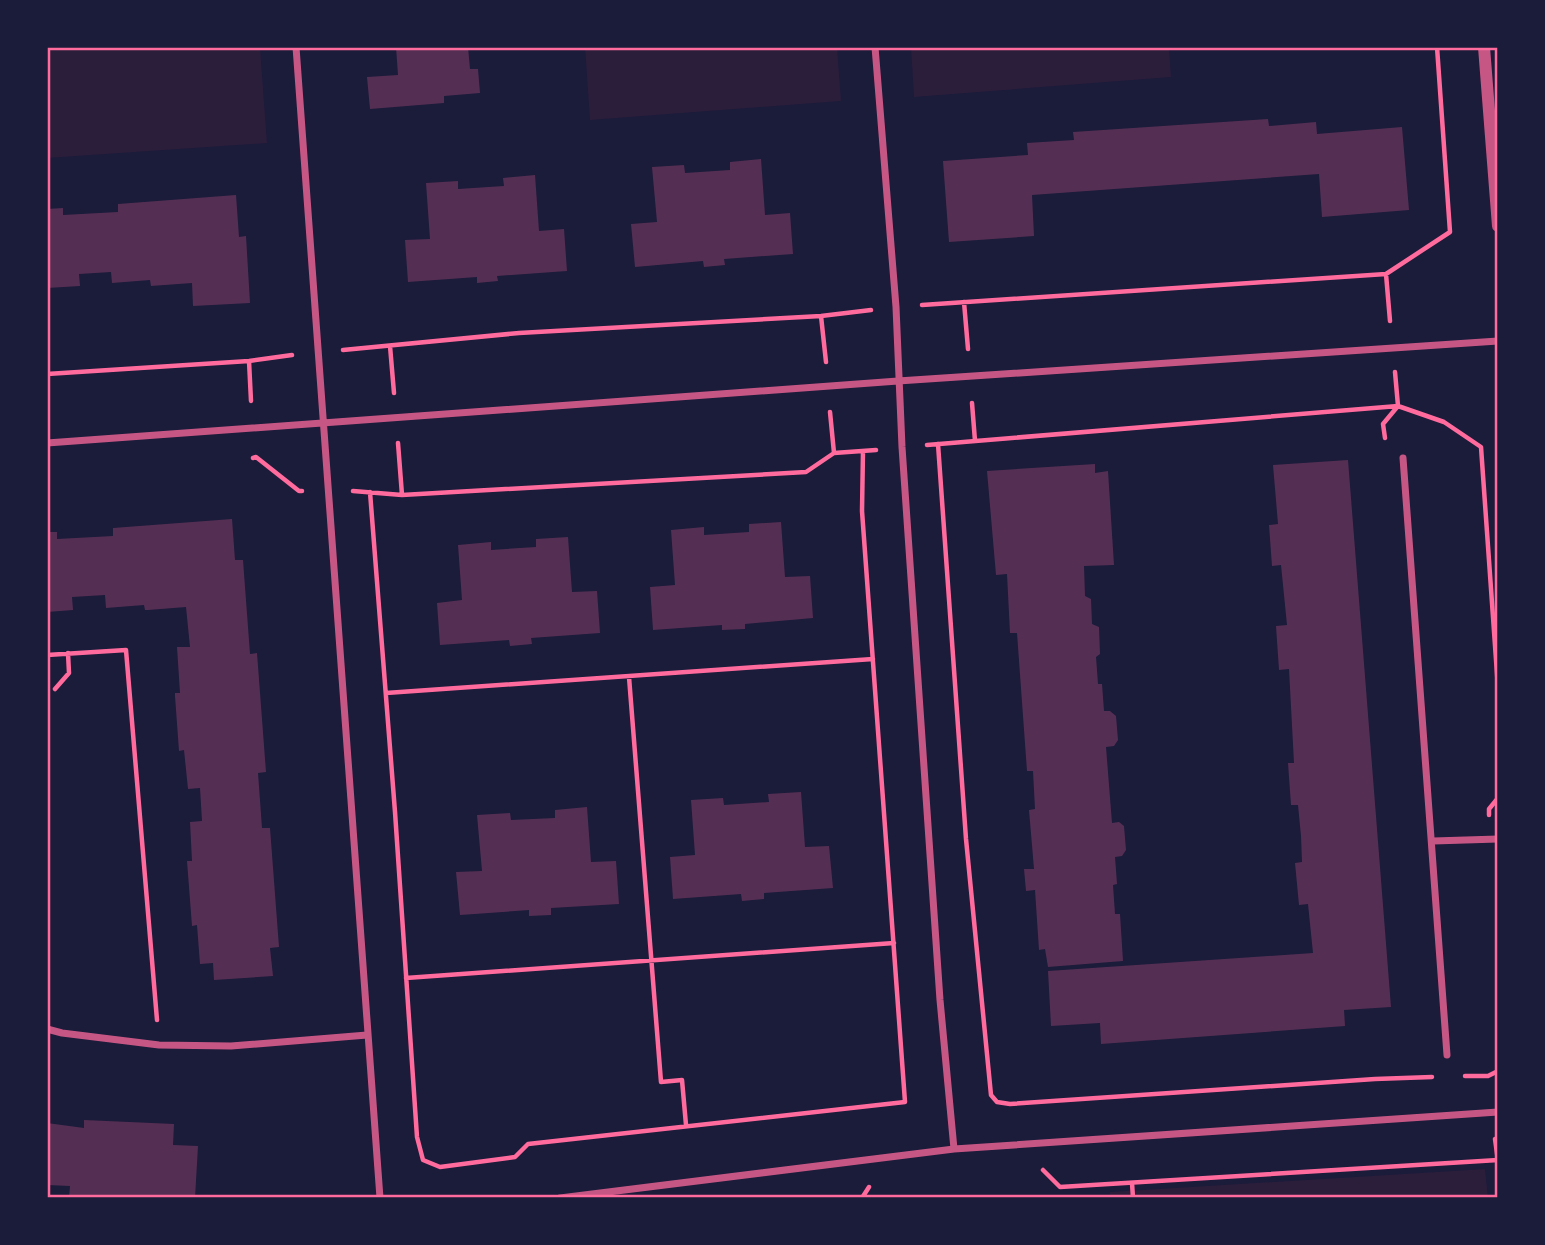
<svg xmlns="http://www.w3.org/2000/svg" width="1545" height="1245" font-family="Signika,sans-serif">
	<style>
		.green { fill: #2a1e3b }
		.building { fill: #542f53 }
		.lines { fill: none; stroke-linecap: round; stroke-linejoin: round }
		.path { stroke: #ff6b9d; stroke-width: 4.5 }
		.minor { stroke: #c65784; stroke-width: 7 }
		.tertiary { stroke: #c65784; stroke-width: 12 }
		.neatline { fill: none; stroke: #ff6b9d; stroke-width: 2.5 }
	</style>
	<rect width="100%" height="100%" fill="#1b1b3a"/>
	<!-- green -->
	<path class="green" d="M 47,47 L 260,47 L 267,143 L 47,158 Z
		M 585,47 L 837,47 L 841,101 L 590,120 Z
		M 911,47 L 1169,47 L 1171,77 L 914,97 Z
		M 1485,1169 L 1488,1198 L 1110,1198 L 1110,1192 Z"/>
	<!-- building -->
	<path class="building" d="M 396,47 L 468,47 L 470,69 L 478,69 L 480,93 L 444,96 L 444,103 L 370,109 L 367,77 L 398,75 Z
		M 1268,119 L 1269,126 L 1316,122 L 1317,134 L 1402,127 L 1409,210 L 1322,217 L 1319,174 L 1032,195 L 1034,236 L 949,242 L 943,161 L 1028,155 L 1027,143 L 1074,140 L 1073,132 Z
		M 761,159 L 765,215 L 790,213 L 793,254 L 724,259 L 725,265 L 704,267 L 703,261 L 635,267 L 631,224 L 657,222 L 652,167 L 684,165 L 685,173 L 730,170 L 730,162 Z
		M 535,175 L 539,231 L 564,229 L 567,271 L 497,276 L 498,281 L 477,283 L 477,277 L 408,282 L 405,240 L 430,239 L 426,183 L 458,181 L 458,189 L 504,186 L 503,178 Z
		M 236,195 L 239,237 L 246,236 L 250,303 L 193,306 L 192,283 L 151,286 L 150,280 L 112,283 L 111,272 L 79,274 L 80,286 L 47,288 L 47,209 L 63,208 L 63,215 L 118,212 L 118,204 Z
		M 1348,460 L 1391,1007 L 1344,1010 L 1345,1026 L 1101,1044 L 1100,1023 L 1051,1026 L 1048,971 L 1313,953 L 1308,904 L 1299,905 L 1295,863 L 1302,862 L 1301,836 L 1298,805 L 1291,805 L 1288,763 L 1294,763 L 1289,669 L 1279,670 L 1276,626 L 1287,625 L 1281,565 L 1272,566 L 1269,525 L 1278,524 L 1273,465 Z
		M 1095,464 L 1095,473 L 1108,471 L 1114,565 L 1084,566 L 1085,596 L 1091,599 L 1092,624 L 1099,627 L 1100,654 L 1096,657 L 1098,684 L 1102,684 L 1104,711 L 1110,711 L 1116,716 L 1118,740 L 1114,746 L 1106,747 L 1112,823 L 1119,822 L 1124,826 L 1126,850 L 1122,856 L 1115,857 L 1117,884 L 1113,885 L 1115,914 L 1120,914 L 1123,961 L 1048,967 L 1045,949 L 1039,950 L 1035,890 L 1026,891 L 1024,869 L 1034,869 L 1029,810 L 1035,809 L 1033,771 L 1027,771 L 1017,633 L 1010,633 L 1007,574 L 996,575 L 987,471 Z
		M 232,519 L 235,560 L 243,560 L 250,654 L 257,653 L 266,772 L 258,773 L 262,828 L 270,828 L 279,947 L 270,948 L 273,976 L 214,980 L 213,963 L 200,964 L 197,925 L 192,926 L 187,861 L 192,861 L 190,822 L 202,821 L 200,788 L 188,789 L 184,750 L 179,751 L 175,696 L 175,693 L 180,693 L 177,647 L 190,647 L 186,607 L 148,610 L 145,610 L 144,605 L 106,608 L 105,595 L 72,597 L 73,610 L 47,612 L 47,532 L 57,532 L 57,539 L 113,536 L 113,528 Z
		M 781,522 L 785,577 L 810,576 L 813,618 L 745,624 L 745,629 L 722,630 L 722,625 L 653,630 L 650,587 L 675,585 L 671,530 L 704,527 L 704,535 L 749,532 L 749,524 Z
		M 568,537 L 572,592 L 597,591 L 600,633 L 531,638 L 532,644 L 510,646 L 509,640 L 440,645 L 437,603 L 462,600 L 458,545 L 491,542 L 491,550 L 536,547 L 536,539 Z
		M 801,792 L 805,847 L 829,846 L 833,888 L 764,893 L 764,899 L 742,901 L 741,894 L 673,899 L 670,857 L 695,855 L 691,800 L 723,798 L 724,805 L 769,802 L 768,794 Z
		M 587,807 L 591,862 L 616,861 L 619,904 L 551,908 L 551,915 L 529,916 L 529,910 L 460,915 L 456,872 L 482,871 L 477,815 L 510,813 L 511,820 L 555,818 L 555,810 Z
		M 84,1120 L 174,1124 L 173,1145 L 198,1146 L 195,1198 L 69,1198 L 70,1186 L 47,1185 L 47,1123 L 84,1128 Z"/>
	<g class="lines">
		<!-- path -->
		<path class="path" d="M 1386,274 L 1390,321
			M 964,302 L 968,349
			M 922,305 L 1386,274 L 1450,232 L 1437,47
			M 821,316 L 826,362
			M 390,346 L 394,393
			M 343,350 L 519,333 L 821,316 L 871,310
			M 249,361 L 251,401
			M 47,374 L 249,361 L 292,355
			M 972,403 L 975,441
			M 830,412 L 834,453
			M 1385,438 L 1383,424 L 1398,406 L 1395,372
			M 398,443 L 402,495
			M 938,444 L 966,839 L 991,1095 L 997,1102 L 1010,1104 L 1375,1079 L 1432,1077
			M 927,445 L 1398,406 L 1444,422 L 1481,447 L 1498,688
			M 253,458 L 256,457 L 299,491 L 302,491
			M 353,491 L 402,495 L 806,472 L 834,453 L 876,450
			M 370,492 L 395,812 L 417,1137 L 423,1160 L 440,1167 L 515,1157 L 528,1144 L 905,1102 L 862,511 L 863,451
			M 47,655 L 126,650 L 157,1020
			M 629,677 L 661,1082 L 682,1080 L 686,1125
			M 55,689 L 69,673 L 68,653
			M 386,693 L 873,659
			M 1489,815 L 1489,809 L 1498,798
			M 406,978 L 894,943
			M 1465,1076 L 1488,1076 L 1498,1071
			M 1495,1139 L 1498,1161
			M 1043,1170 L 1060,1187 L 1498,1160
			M 1132,1183 L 1133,1198
			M 862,1198 L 869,1187"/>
		<!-- minor -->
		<path class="minor" d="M 296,47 L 380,1198
			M 875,47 L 896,307 L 902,447 L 940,1000 L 954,1149
			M 47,443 L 898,381 L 1498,341
			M 1403,458 L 1447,1055
			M 1433,841 L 1498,839
			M 47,1029 L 62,1033 L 159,1045 L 231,1046 L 367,1035
			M 560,1198 L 954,1149 L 1498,1112"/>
		<!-- tertiary -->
		<path class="tertiary" d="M 1484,47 L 1498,226"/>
	</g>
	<!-- border -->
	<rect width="1545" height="1245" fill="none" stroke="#1b1b3a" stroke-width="98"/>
	<rect x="49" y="49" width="1447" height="1147" class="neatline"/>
</svg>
